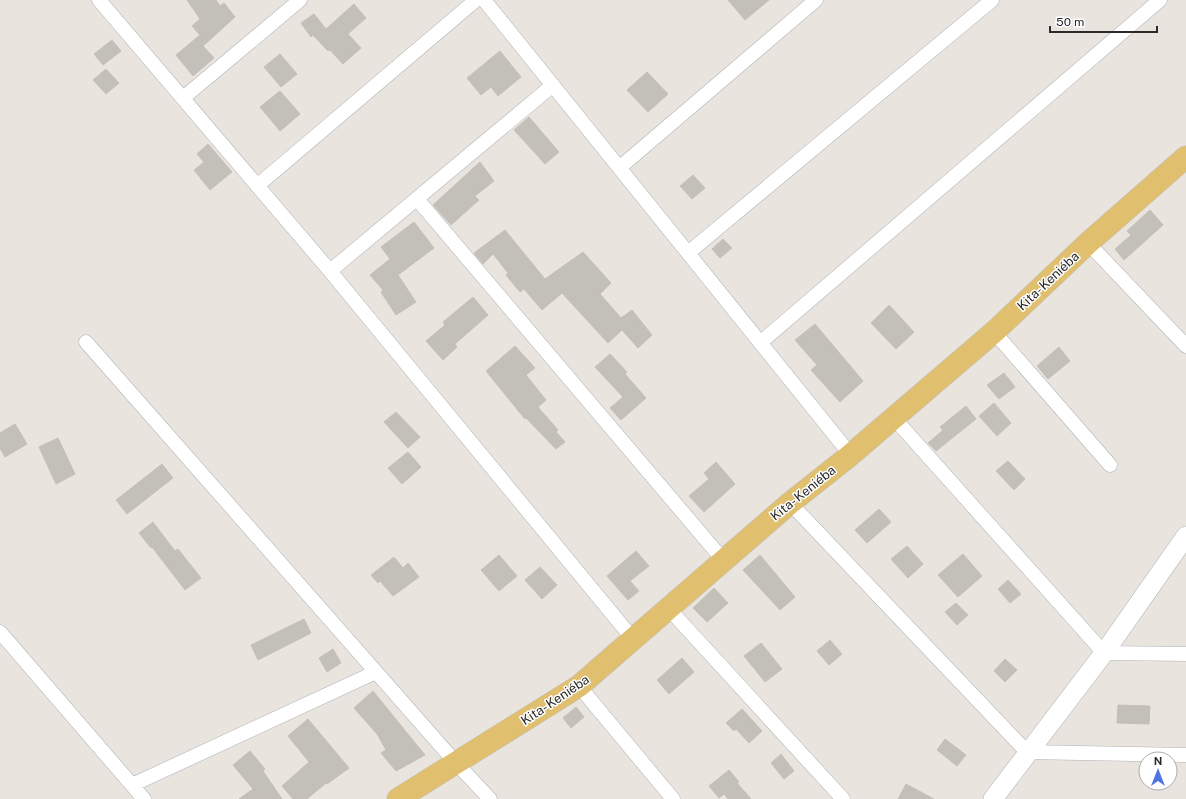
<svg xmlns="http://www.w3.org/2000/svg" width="1186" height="799" font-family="'Public Sans',sans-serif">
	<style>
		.building { fill: #c3bfb9; stroke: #c5c0b8 }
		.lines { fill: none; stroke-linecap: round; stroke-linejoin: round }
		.street-casing { stroke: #aeb1b9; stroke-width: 15 }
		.secondary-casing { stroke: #aeb1b9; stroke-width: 20 }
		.primary-casing { stroke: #c3c3c3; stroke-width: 23 }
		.street { stroke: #fff; stroke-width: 14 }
		.secondary { stroke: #fff; stroke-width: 19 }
		.primary { stroke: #e0bf6e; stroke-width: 22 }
		.labels { text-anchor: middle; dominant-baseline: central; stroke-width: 3; stroke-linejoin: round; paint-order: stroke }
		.street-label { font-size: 13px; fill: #2a2a2a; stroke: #fff }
	</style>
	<rect width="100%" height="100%" fill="#eae4de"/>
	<!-- building -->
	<path class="building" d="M 187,0 L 216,0 L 220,6 L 224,3 L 235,17 L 203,46 L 214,58 L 193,76 L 176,55 L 200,35 L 192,26 L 200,19 Z
		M 728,0 L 769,0 L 745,20 Z
		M 354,4 L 366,18 L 348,34 L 361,48 L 343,64 L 330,50 L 328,51 L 313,35 L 311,37 L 301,23 L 314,14 L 326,29 Z
		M 112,40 L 121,51 L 103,65 L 94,54 Z
		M 500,51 L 521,77 L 498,96 L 491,87 L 481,95 L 467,78 Z
		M 280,54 L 297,74 L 281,87 L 264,67 Z
		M 106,69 L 119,83 L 106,94 L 93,80 Z
		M 647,72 L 668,94 L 648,112 L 627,90 Z
		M 280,91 L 300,114 L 280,131 L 260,107 Z
		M 529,117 L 559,152 L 545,164 L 514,130 Z
		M 208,144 L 232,172 L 210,190 L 194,170 L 204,162 L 197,154 Z
		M 480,162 L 494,181 L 475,196 L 479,200 L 451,225 L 433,205 Z
		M 693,175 L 705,188 L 692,199 L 680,186 Z
		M 1150,210 L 1163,225 L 1124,260 L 1115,249 L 1131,235 L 1127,231 Z
		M 414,222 L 434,248 L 398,275 L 416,302 L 396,315 L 381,292 L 383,290 L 370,275 L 390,259 L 381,247 Z
		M 505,230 L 545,279 L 583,252 L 611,283 L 600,294 L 621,318 L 632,310 L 652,335 L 638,348 L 622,330 L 608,343 L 562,293 L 542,310 L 524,289 L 520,292 L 506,275 L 508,273 L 493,254 L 483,264 L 474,253 Z
		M 723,239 L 732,248 L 720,258 L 712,249 Z
		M 473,297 L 488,315 L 455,344 L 457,347 L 443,360 L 426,341 L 445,325 L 443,322 Z
		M 889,305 L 914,332 L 896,349 L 871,323 Z
		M 815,324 L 863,381 L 840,402 L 811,370 L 817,365 L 795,340 Z
		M 515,346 L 535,368 L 526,375 L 546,400 L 538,407 L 558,430 L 556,432 L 565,442 L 556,449 L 526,418 L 525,419 L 486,371 Z
		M 1059,347 L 1070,361 L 1048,379 L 1037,366 Z
		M 610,354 L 627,372 L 625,374 L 646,398 L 621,420 L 610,408 L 623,397 L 595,367 Z
		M 1004,373 L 1015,387 L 999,399 L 987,385 Z
		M 994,403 L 1011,423 L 997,436 L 979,416 Z
		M 966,406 L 976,419 L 936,451 L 928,443 L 943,430 L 940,427 Z
		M 396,412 L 420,437 L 408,448 L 384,422 Z
		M 15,424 L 27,444 L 5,457 L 0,448 L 0,433 Z
		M 58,438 L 75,474 L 56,484 L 39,447 Z
		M 408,452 L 421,467 L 402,484 L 388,468 Z
		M 1008,461 L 1025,479 L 1014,490 L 996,471 Z
		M 716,462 L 735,484 L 704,512 L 689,496 L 709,479 L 704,473 Z
		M 162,464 L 173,478 L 127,514 L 116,500 Z
		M 879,509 L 891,522 L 867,543 L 855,530 Z
		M 153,522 L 175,551 L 178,549 L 201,578 L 185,590 L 152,547 L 151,548 L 139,533 Z
		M 907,546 L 923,564 L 908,578 L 891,559 Z
		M 636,551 L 649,566 L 630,581 L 639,591 L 628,600 L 607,576 Z
		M 963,554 L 982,576 L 958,597 L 938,575 Z
		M 499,555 L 517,576 L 499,591 L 481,570 Z
		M 760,555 L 795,597 L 780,610 L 743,570 Z
		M 394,557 L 403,568 L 408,563 L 419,577 L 393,596 L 380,581 L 378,583 L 371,575 Z
		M 540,567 L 557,585 L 542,599 L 525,580 Z
		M 1008,580 L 1021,594 L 1010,603 L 998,589 Z
		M 714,588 L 728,603 L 707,622 L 693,608 Z
		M 956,603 L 968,615 L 957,625 L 945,612 Z
		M 304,619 L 311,633 L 258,660 L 251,645 Z
		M 830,640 L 842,654 L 829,665 L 817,651 Z
		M 761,643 L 782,669 L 765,682 L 744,656 Z
		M 333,649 L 341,663 L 327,672 L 319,658 Z
		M 682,658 L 694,672 L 669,694 L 657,680 Z
		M 1005,659 L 1017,670 L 1005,682 L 994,671 Z
		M 373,691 L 425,755 L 396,771 L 381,753 L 386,750 L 377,734 L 354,708 Z
		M 1118,705 L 1150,706 L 1149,724 L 1117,723 Z
		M 576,707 L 584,717 L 571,728 L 563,718 Z
		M 742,709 L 762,731 L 749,743 L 736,729 L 734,731 L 726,723 Z
		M 308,719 L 349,768 L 327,784 L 326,783 L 307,799 L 293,799 L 282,786 L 309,762 L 288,736 Z
		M 945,739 L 966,755 L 957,766 L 937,750 Z
		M 250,751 L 265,769 L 263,771 L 282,799 L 239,799 L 253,789 L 233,765 Z
		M 781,754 L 794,771 L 784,779 L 771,763 Z
		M 729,770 L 739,782 L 737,783 L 751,799 L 728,799 L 724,794 L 719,798 L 709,786 Z
		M 906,784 L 934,799 L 898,799 Z"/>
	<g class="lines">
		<defs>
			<path id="street" d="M 99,0 L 330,271 L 633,639
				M 484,0 L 850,454
				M 183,98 L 300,0
				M 625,163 L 816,0
				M 257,186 L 476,0
				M 417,199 L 724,561
				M 1088,243 L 1186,346
				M 688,253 L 992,0
				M 330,271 L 553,85
				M 994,332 L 1110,465
				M 86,342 L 457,764 L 490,799
				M 760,343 L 1160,0
				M 893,417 L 1104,653 L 1186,654
				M 790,503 L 1027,752 L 1186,755
				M 669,609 L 843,799
				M 0,632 L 144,799
				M 579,686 L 673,799
				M 132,785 L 376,672"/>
			<path id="secondary" d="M 993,799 L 1104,653 L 1186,536"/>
			<path id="primary" d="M 398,799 L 579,686 L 790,503 L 848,457 L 994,332 L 1088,243 L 1186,157"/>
		</defs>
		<!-- street casing -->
		<use href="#street" class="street-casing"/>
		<!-- secondary casing -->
		<use href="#secondary" class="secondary-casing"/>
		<!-- primary casing -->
		<use href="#primary" class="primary-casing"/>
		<!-- street -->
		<use href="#street" class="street"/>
		<!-- secondary -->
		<use href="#secondary" class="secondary"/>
		<!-- primary -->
		<use href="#primary" class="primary"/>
	</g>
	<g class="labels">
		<!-- street labels -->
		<g class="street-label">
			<text transform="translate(1048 281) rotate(-43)">Kita- Keniéba</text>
			<text transform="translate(803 493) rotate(-39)">Kita- Keniéba</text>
			<text transform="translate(555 700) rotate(-34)">Kita- Keniéba</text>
		</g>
	</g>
	<!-- north arrow -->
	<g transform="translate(1158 771)"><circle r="19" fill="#ffffff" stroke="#aaaaaa"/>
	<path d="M0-3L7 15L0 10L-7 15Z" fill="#5174e4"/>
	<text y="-6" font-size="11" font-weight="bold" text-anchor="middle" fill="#2a2a2a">N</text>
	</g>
	<!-- scale -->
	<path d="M1050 26v6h107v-6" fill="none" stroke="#2a2a2a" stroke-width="2"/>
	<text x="1056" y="26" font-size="12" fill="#2a2a2a" stroke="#ffffff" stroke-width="3" paint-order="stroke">50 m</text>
</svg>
